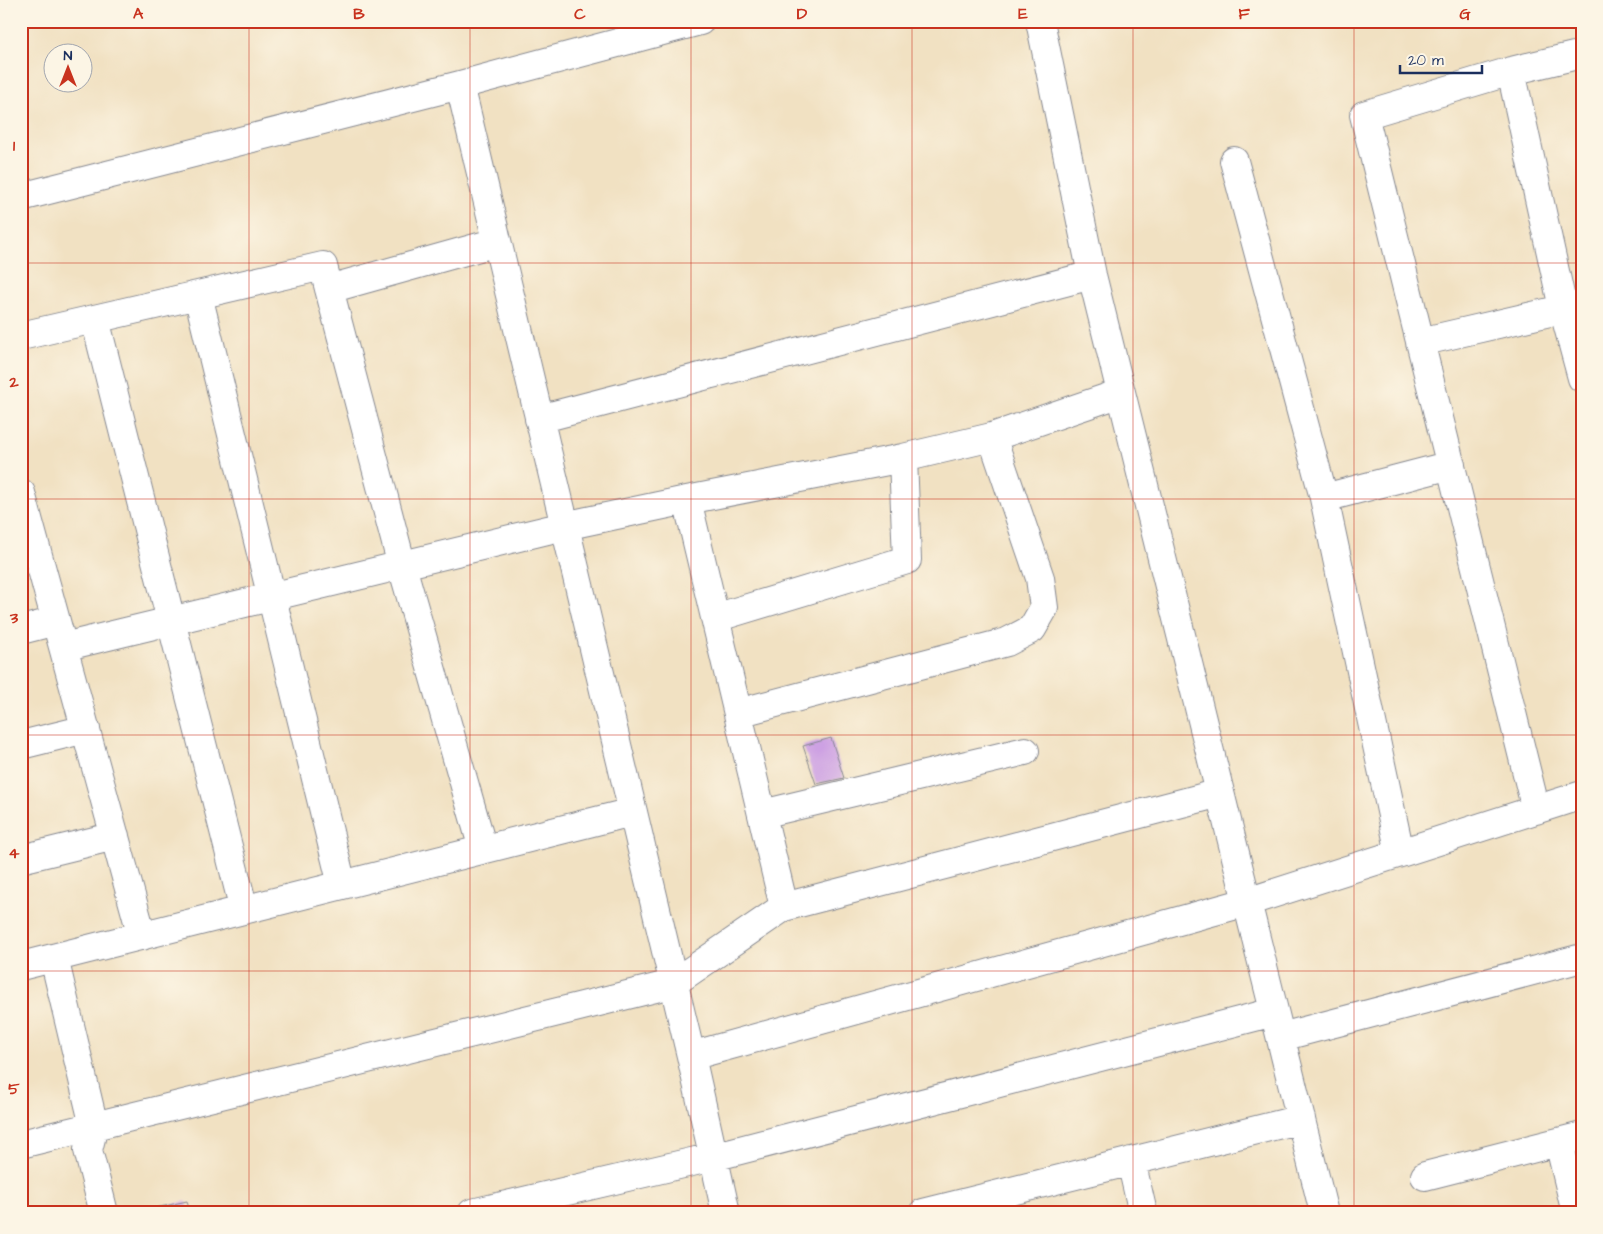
<svg xmlns="http://www.w3.org/2000/svg" width="1603" height="1234" font-family="'Architects Daughter',sans-serif">
	<style>
		.building { fill: #cda1e3 }
		.lines { fill: none; stroke-linecap: round; stroke-linejoin: round }
		.minor-casing { stroke: #868890; stroke-width: 30 }
		.minor { stroke: #fff; stroke-width: 28 }
		.grid { fill: none; stroke: #c8321e; stroke-width: 1; stroke-opacity: 0.55 }
		.neatline { fill: none; stroke: #c8321e; stroke-width: 2 }
		.grid-label { font-size: 16px; text-anchor: middle; font-weight: bold; fill: #c8321e }
	</style>
	<rect width="100%" height="100%" fill="#fcf5e5"/>
	<filter id="ink" filterUnits="userSpaceOnUse"><feTurbulence type="fractalNoise" baseFrequency=".02" numOctaves="2"/><feDisplacementMap in="SourceGraphic" scale="10" xChannelSelector="R" yChannelSelector="G"/><feConvolveMatrix kernelMatrix="1 2 1 2 8 2 1 2 1" color-interpolation-filters="sRGB"/></filter>
	<filter id="wash" filterUnits="userSpaceOnUse"><feTurbulence type="fractalNoise" baseFrequency=".0096" numOctaves="4" result="noise"/><feDisplacementMap in="SourceGraphic" scale="20" xChannelSelector="R" yChannelSelector="G"/><feGaussianBlur stdDeviation="1.12" result="paint"/><feColorMatrix in="noise" values="0 0 0 0 0 0 0 0 0 0 0 0 0 0 0 0 0 1.4 0 .05"/><feComposite in="paint" operator="in"/></filter>
	<g filter="url(#wash)">
		<rect width="100%" height="100%" fill="#f1e1c2"/>
		<g id="blocks">
			<!-- building -->
			<path class="building" d="M 831,738 L 844,778 L 816,784 L 803,746 Z
				M 187,1201 L 190,1213 L 138,1213 L 137,1212 Z"/>
		</g>
	</g>
	<g filter="url(#ink)">
		<use href="#blocks" fill-opacity="0" stroke="#868890" stroke-width="1"/>
		<g class="lines">
			<defs>
				<path id="minor" d="M 1040,21 L 1092,275 L 1324,1213
					M 1511,71 L 1563,308 L 1582,378
					M 460,85 L 691,1056 L 726,1213
					M 1234,161 L 1324,498 L 1400,853
					M 21,197 L 460,85 L 700,21
					M 329,289 L 497,242
					M 198,295 L 342,885
					M 95,319 L 244,910
					M 21,336 L 323,266 L 402,566 L 483,849
					M 1420,342 L 1580,305
					M 539,419 L 1092,275
					M 21,493 L 142,936
					M 1324,498 L 1451,465
					M 687,500 L 784,907
					M 715,618 L 907,560 L 903,458
					M 21,630 L 56,621
					M 63,647 L 564,526 L 687,500 L 903,458 L 992,437 L 1121,393
					M 738,713 L 1007,642 L 1032,629 L 1044,608 L 1040,578 L 992,437
					M 21,745 L 86,729
					M 1536,810 L 1364,115 L 1511,71 L 1582,54
					M 762,814 L 1025,751
					M 21,859 L 115,836
					M 54,958 L 94,1126 L 88,1150 L 104,1213
					M 21,966 L 632,812
					M 1281,1037 L 1582,958
					M 691,1056 L 1247,902 L 1582,795
					M 1559,1142 L 1576,1213
					M 21,1144 L 672,984 L 784,907 L 1220,793
					M 1131,1161 L 1143,1213
					M 1425,1176 L 1582,1136
					M 472,1213 L 713,1157 L 1274,1012
					M 923,1213 L 1301,1119"/>
			</defs>
			<!-- minor casing -->
			<use href="#minor" class="minor-casing"/>
			<!-- minor -->
			<use href="#minor" class="minor"/>
		</g>
	</g>
	<!-- grid -->
	<path class="grid" d="M 249,21 L 249,1213M 470,21 L 470,1213M 691,21 L 691,1213M 912,21 L 912,1213M 1133,21 L 1133,1213M 1354,21 L 1354,1213M 21,263 L 1582,263M 21,499 L 1582,499M 21,735 L 1582,735M 21,971 L 1582,971"/>
	<!-- margin -->
	<rect width="1603" height="1234" fill="none" stroke="#fcf5e5" stroke-width="55"/>
	<!-- north arrow -->
	<g transform="translate(68 68)"><circle r="24" fill="#fcf5e5" stroke="#a2a6af"/>
	<path d="M0-4L9 19L0 12L-9 19Z" fill="#c8321e"/>
	<text y="-8" font-size="14" font-weight="bold" text-anchor="middle" fill="#1b2f5e">N</text>
	</g>
	<!-- scale -->
	<path d="M1400 65v8h82v-8" fill="none" stroke="#1b2f5e" stroke-width="2.5"/>
	<text x="1408" y="65" font-size="15" fill="#1b2f5e" stroke="#fcf5e5" stroke-width="4" paint-order="stroke">20 m</text>
	<rect x="28" y="28" width="1548" height="1178" class="neatline"/>
	<g class="grid-label">
		<text x="138" y="19">A</text>
		<text x="359" y="19">B</text>
		<text x="580" y="19">C</text>
		<text x="802" y="19">D</text>
		<text x="1023" y="19">E</text>
		<text x="1244" y="19">F</text>
		<text x="1465" y="19">G</text>
		<text x="14" y="151">1</text>
		<text x="14" y="387">2</text>
		<text x="14" y="623">3</text>
		<text x="14" y="858">4</text>
		<text x="14" y="1094">5</text>
	</g>
</svg>
